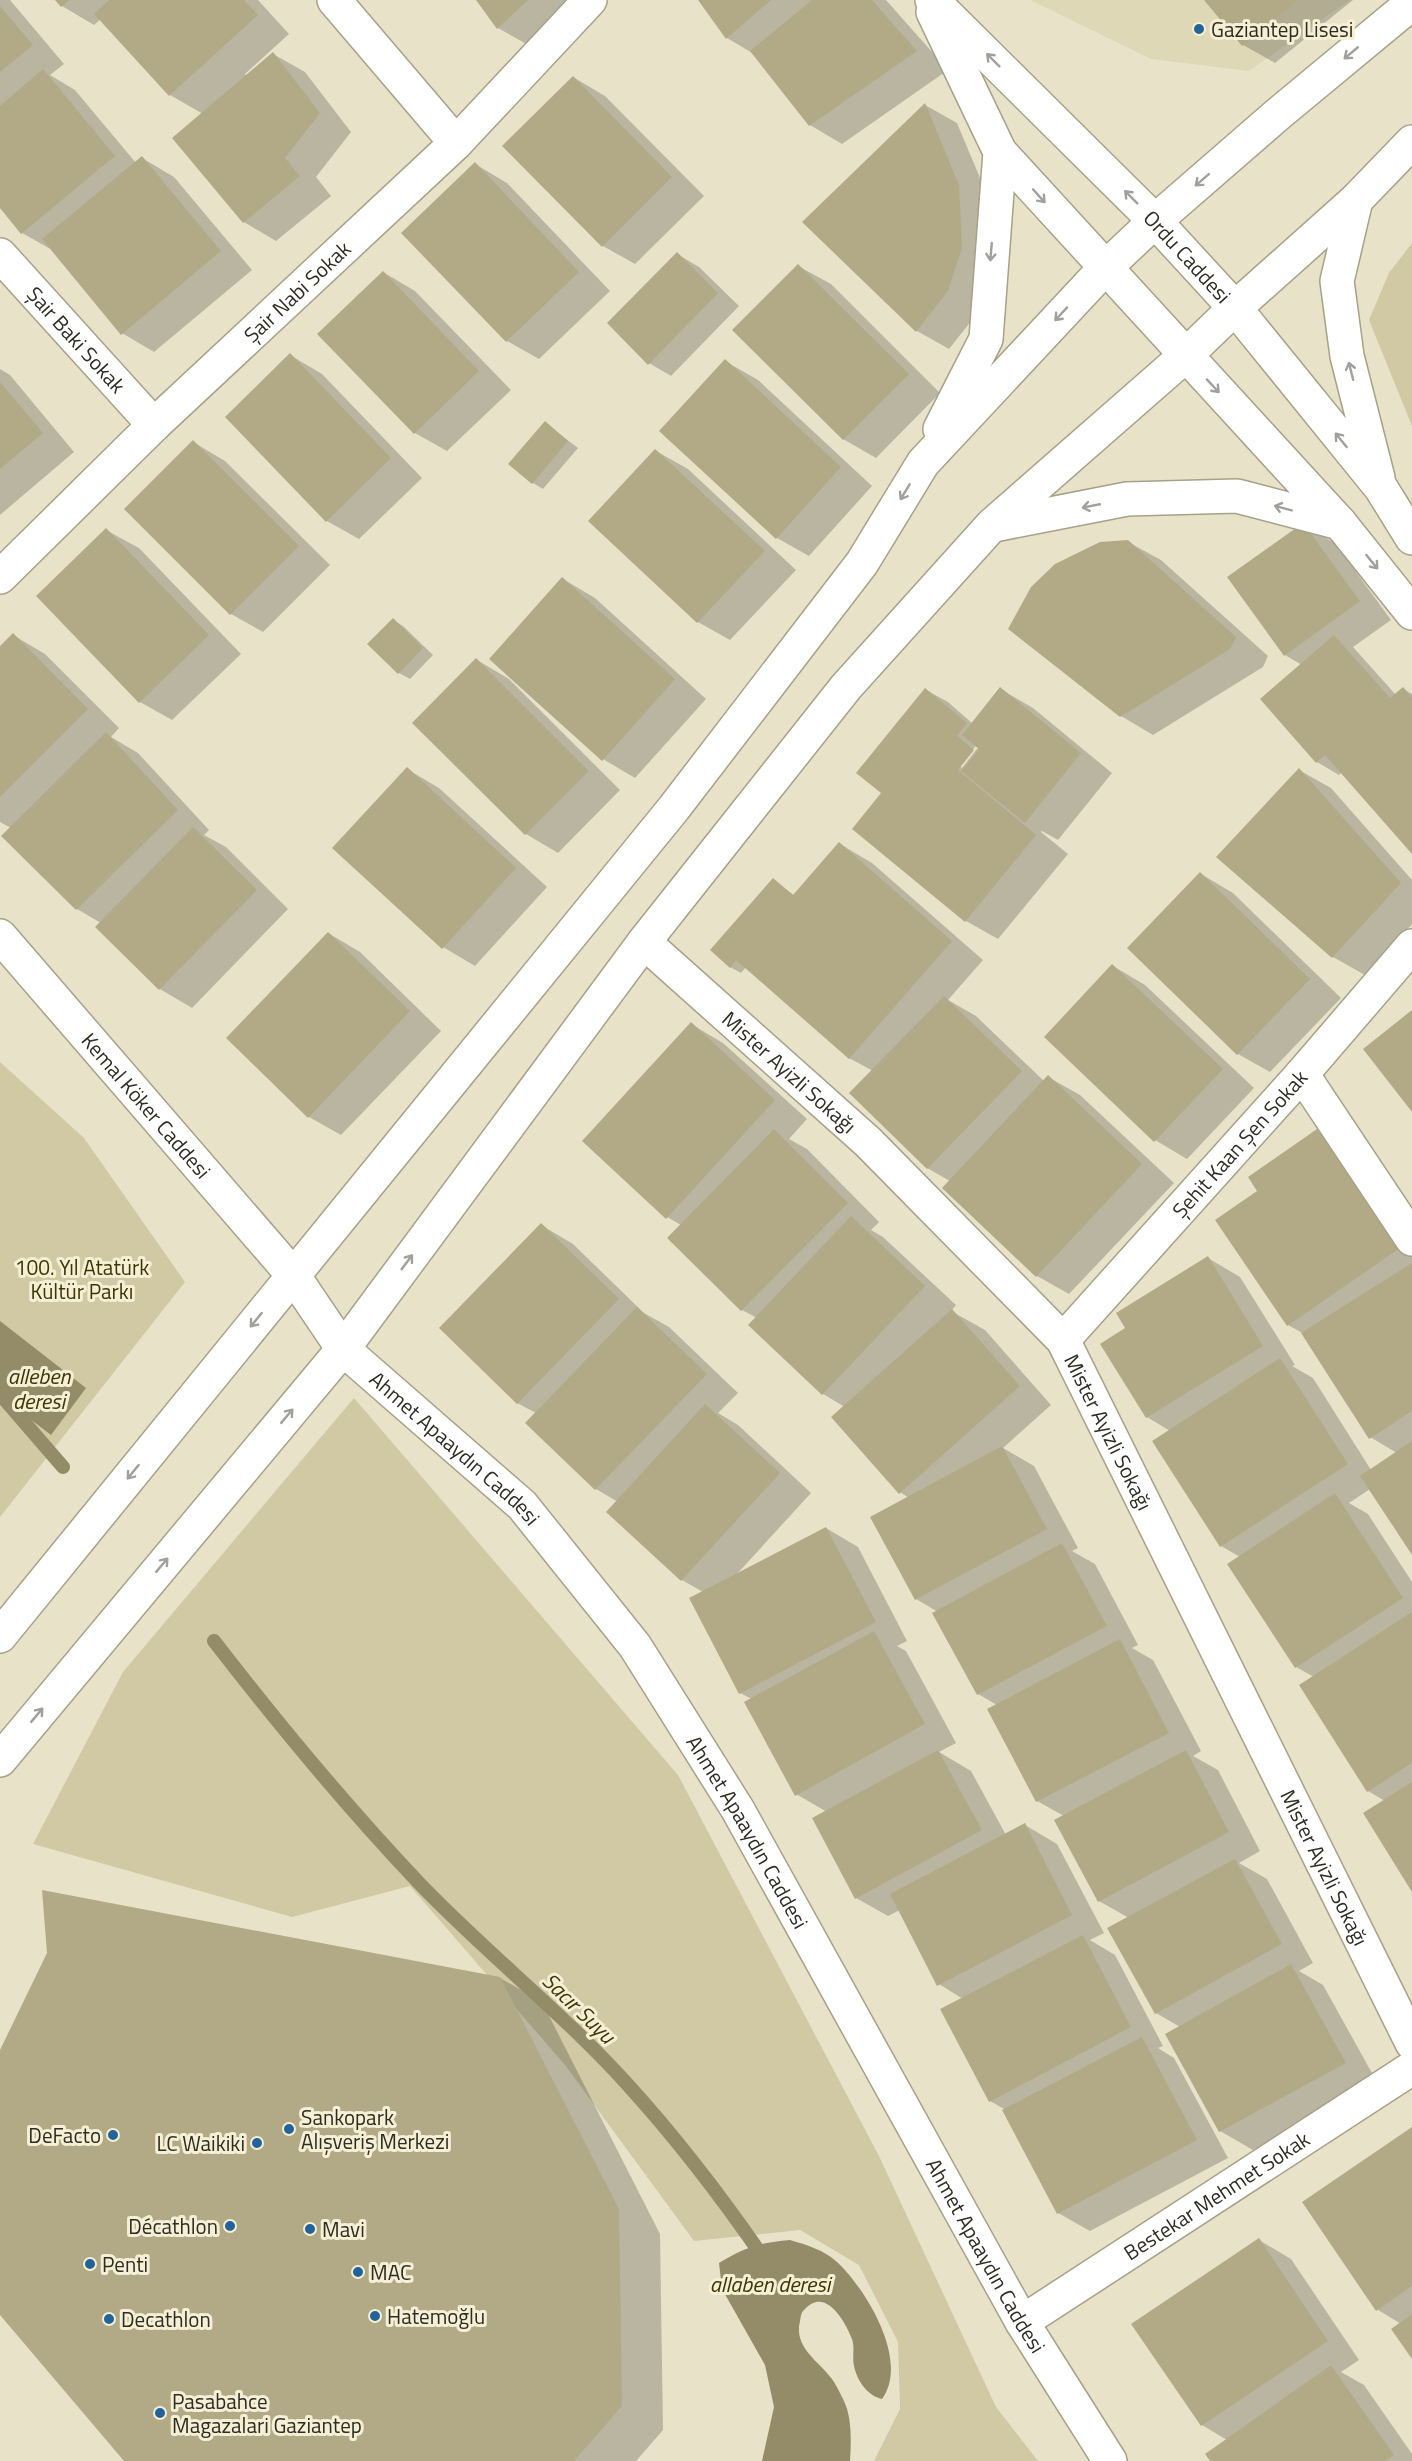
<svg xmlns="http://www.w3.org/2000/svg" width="1412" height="2461" font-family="'Titillium Web',sans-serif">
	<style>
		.built { fill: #dfd8b7 }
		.green { fill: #d0c9a4 }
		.water { fill: #948c68 }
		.shadow { fill: #0003; fill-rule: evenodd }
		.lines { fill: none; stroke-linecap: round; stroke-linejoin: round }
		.stream { stroke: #948c68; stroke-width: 14 }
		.building { fill: #b2aa86 }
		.minor-casing { stroke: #a6a188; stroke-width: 36 }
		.tertiary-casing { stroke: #a6a188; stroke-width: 36 }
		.primary-casing { stroke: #a6a188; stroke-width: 36 }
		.minor { stroke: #fff; stroke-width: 33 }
		.tertiary { stroke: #fff; stroke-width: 33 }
		.primary { stroke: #fff; stroke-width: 33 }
		.oneway { stroke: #a1a09c }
		.poi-dot { fill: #226399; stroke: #f5f0d5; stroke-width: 2 }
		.labels { text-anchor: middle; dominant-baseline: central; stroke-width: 6; stroke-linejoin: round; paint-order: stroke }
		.poi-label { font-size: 21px; fill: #2e2c22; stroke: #f5f0d5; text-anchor: start }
		.street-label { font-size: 21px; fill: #2e2c22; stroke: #f5f0d5 }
		.park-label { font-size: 21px; fill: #3f3504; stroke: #f5f0d5 }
		.water-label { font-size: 22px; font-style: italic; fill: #3f3504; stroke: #f5f0d5 }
	</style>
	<rect width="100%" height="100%" fill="#e8e3c8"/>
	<!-- built -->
	<path class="built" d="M 1030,0 L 1350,0 L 1249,71 L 1151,59 Z"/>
	<!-- green -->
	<path class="green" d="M 1412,243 L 1412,426 L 1369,320 L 1389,273 Z
		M 0,1062 L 84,1138 L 185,1282 L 0,1517 Z
		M 354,1398 L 678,1775 L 879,2156 L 996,2407 L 1038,2461 L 874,2461 L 900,2409 L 898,2342 L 859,2265 L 800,2230 L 694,2241 L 565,2065 L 410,1886 L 292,1917 L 33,1844 L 123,1672 Z"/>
	<!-- water -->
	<path class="water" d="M 0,1321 L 86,1388 L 51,1435 L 0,1396 Z
		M 790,2240 C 807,2245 824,2250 837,2262 C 866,2289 910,2361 882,2399 C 868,2396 857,2381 854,2366 C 852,2357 855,2348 852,2339 C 846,2323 826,2286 805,2309 C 801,2312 801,2316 800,2321 C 793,2349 821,2362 834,2382 C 838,2389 843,2398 846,2406 C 852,2422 851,2445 850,2461 L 762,2461 L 774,2407 L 765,2365 L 722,2289 L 719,2263 C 745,2247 759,2243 790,2240 Z"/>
	<!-- shadow -->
	<path class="shadow" d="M 0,0 L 10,0 L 64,64 L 50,75 L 75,90 L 136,163 L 142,158 L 174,177 L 252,270 L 154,352 L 122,333 L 54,251 L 22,233 L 0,206 Z
		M 57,0 L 258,0 L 289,34 L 245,74 L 247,76 L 273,54 L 305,72 L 351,132 L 316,177 L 331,196 L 276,241 L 244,222 L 203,114 L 170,95 L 101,19 L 94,25 L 62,6 Z
		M 478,0 L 580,0 L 530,46 L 498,28 Z
		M 700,0 L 886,0 L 948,70 L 842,144 L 810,125 L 754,54 L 727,38 Z
		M 1206,0 L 1353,0 L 1275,63 L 1243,45 Z
		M 573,77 L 605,96 L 704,196 L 635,264 L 603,246 Z
		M 925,105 L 957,123 L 991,204 L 980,310 L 949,349 L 917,331 Z
		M 475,164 L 507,183 L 610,291 L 539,359 L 507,341 Z
		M 677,254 L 699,267 L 739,306 L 671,376 L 649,363 Z
		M 798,266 L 831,284 L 940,393 L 876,458 L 843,439 Z
		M 383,272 L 415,291 L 511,390 L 447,451 L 415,433 Z
		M 290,355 L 322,374 L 422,478 L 359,539 L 327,521 Z
		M 725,361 L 758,380 L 872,486 L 809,556 L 777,538 Z
		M 0,369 L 10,375 L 74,452 L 0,515 Z
		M 545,423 L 578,448 L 543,489 L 533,483 Z
		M 193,442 L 225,461 L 330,565 L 263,632 L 231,614 Z
		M 656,451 L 688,469 L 796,570 L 730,640 L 698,622 Z
		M 1303,525 L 1335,543 L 1391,620 L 1353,647 L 1396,695 L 1403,689 L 1412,694 L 1412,852 L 1342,772 L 1339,775 L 1317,762 L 1302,665 L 1285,655 Z
		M 106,530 L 139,548 L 241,654 L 172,720 L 140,702 Z
		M 1128,542 L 1161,560 L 1268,656 L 1263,667 L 1153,735 L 1121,716 Z
		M 563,579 L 595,598 L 706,699 L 635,778 L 603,759 Z
		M 393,620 L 403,626 L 433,655 L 410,679 L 399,673 Z
		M 13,635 L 45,654 L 119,728 L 111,737 L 138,753 L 209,830 L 204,835 L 226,847 L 288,909 L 192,1008 L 160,989 L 101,923 L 77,909 L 3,836 L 11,828 L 0,822 L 0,648 Z
		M 477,660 L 509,679 L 620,790 L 558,853 L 526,834 L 414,723 Z
		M 1000,689 L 1033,708 L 1112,773 L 1058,840 L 1042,831 L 1041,832 L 1068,854 L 998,939 L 966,921 L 926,690 L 948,702 L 973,724 ZM 978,743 L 980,745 L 962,768 L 960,766 Z
		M 407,769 L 439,788 L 547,887 L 475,966 L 443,947 Z
		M 1299,770 L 1331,788 L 1412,880 L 1412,924 L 1365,975 L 1333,957 Z
		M 840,844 L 872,863 L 983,960 L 948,1000 L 976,1016 L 1044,1081 L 1048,1077 L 1080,1095 L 1174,1183 L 1069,1294 L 1037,1276 L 950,1181 L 927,1168 L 873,1071 L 849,1058 L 746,967 L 741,973 L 730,967 L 773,880 L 795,896 Z
		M 1201,874 L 1233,893 L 1341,998 L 1270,1072 L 1238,1054 Z
		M 328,933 L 360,952 L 441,1031 L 341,1135 L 309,1117 Z
		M 1113,966 L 1145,985 L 1254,1088 L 1187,1159 L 1155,1140 Z
		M 691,1024 L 723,1043 L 807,1119 L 789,1139 L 807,1149 L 879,1222 L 871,1230 L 883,1237 L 956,1305 L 951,1311 L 985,1330 L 1051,1405 L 1003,1448 L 1034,1466 L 1078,1548 L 1072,1551 L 1095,1564 L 1138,1645 L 1132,1648 L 1153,1660 L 1201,1751 L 1193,1756 L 1218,1770 L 1260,1851 L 1239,1863 L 1267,1879 L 1313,1963 L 1299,1971 L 1323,1985 L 1377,2082 L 1253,2150 L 1220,2131 L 1180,2027 L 1156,2013 L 1129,1918 L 1099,1901 L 1064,1816 L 1037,1801 L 997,1705 L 978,1694 L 938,1612 L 916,1599 L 909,1498 L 900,1492 L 845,1407 L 823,1394 L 750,1325 L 757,1318 L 742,1310 L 669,1238 L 681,1225 L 667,1217 Z
		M 1317,1131 L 1350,1149 L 1412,1240 L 1412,1552 L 1370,1489 L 1349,1503 L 1368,1514 L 1412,1582 L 1412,1889 L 1385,1801 L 1368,1791 L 1314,1677 L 1296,1667 L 1240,1557 L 1221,1546 L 1170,1431 L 1147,1417 L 1127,1329 L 1208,1258 L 1240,1277 L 1295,1365 L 1292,1366 L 1313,1378 L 1371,1470 L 1397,1453 L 1370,1437 L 1304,1334 L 1288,1325 L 1259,1192 Z
		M 541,1225 L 573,1244 L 644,1313 L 669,1327 L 738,1393 L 718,1413 L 738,1425 L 811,1493 L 736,1575 L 826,1528 L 858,1547 L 907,1641 L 897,1646 L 906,1651 L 956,1743 L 939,1752 L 971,1771 L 1006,1835 L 1025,1825 L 1057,1844 L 1104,1933 L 1090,1940 L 1115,1955 L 1163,2046 L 1158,2048 L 1174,2058 L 1228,2158 L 1090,2231 L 1058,2213 L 1006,2110 L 990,2101 L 963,1999 L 939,1984 L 900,1910 L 888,1916 L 856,1898 L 827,1812 L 796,1794 L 752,1699 L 740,1693 L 703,1592 L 682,1580 L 608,1512 L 618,1502 L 596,1489 L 536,1413 L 517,1403 Z
		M 500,1978 L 542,2002 L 660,2234 L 663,2430 L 636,2461 L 126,2461 L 0,2313 L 0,2054 Z
		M 1412,2128 L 1412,2357 L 1401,2324 L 1378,2310 Z
		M 1259,2240 L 1291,2259 L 1359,2360 L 1341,2372 L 1364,2385 L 1412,2454 L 1412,2461 L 1212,2461 L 1227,2440 L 1202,2425 Z"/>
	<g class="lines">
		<!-- stream -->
		<path class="stream" d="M 0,1394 L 63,1467
			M 214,1641 C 279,1725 346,1806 419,1883 C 486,1953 563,2013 628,2085 C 678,2140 723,2199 765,2260"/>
	</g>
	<!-- building -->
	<path class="building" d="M 55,0 L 70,0 L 61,7 Z
		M 109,0 L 244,0 L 258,15 L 169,96 L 94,14 Z
		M 476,0 L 528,0 L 497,29 Z
		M 698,0 L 771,0 L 726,39 Z
		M 812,0 L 872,0 L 917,51 L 809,126 L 750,51 Z
		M 1204,0 L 1298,0 L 1242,46 Z
		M 0,6 L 33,45 L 0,72 Z
		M 273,52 L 320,113 L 285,158 L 300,176 L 243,223 L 172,138 Z
		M 43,69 L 115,156 L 21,234 L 0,208 L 0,106 Z
		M 573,76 L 672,177 L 602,247 L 502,146 Z
		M 925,103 L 959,185 L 962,248 L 948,291 L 916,332 L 802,222 Z
		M 142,156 L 221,251 L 121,335 L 42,239 Z
		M 475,162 L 579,272 L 506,342 L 401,233 Z
		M 677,252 L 718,293 L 648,365 L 607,323 Z
		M 798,264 L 909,374 L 843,440 L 732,330 Z
		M 383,271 L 479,371 L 414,434 L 317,334 Z
		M 290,353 L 391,458 L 326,522 L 225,417 Z
		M 725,359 L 841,467 L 776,539 L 659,431 Z
		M 0,382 L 43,433 L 0,469 Z
		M 545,421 L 568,441 L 532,484 L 508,464 Z
		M 193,440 L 299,546 L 230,615 L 124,509 Z
		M 655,449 L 765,551 L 697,623 L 588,521 Z
		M 1303,523 L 1360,601 L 1284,656 L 1227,577 Z
		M 106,528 L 209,635 L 139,703 L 36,596 Z
		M 1128,540 L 1236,637 L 1230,649 L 1120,717 L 1008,629 L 1031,587 L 1055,564 L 1100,542 Z
		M 562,577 L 675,679 L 602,761 L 489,659 Z
		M 393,618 L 423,648 L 398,674 L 367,644 Z
		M 13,633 L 88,709 L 0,797 L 0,646 Z
		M 1334,635 L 1390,698 L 1403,687 L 1412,697 L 1412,854 L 1325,755 L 1316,763 L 1260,699 Z
		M 476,658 L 589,771 L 525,835 L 412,723 Z
		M 1000,687 L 1081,753 L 1025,823 L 961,771 L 979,749 L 962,735 Z
		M 925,688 L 967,723 L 957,736 L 974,750 L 958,770 L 1036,835 L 965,922 L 852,829 L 881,793 L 856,773 Z
		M 106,732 L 178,810 L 76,910 L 1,836 Z
		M 407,767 L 516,868 L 442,949 L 332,848 Z
		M 1299,768 L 1401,883 L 1332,958 L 1216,857 Z
		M 193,827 L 257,890 L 159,990 L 95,927 Z
		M 839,842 L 952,941 L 849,1059 L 736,960 L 730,968 L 710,950 L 773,878 L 793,895 Z
		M 1200,872 L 1310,979 L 1237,1055 L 1127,948 Z
		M 328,932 L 410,1011 L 308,1118 L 226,1038 Z
		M 1112,964 L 1223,1069 L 1154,1142 L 1044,1037 Z
		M 944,996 L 1022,1071 L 927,1169 L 849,1093 Z
		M 1412,1010 L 1412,1112 L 1363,1049 Z
		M 691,1022 L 775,1100 L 666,1219 L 582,1141 Z
		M 1048,1075 L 1142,1164 L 1036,1277 L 942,1188 Z
		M 774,1129 L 848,1203 L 741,1311 L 667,1238 Z
		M 1317,1129 L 1400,1248 L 1287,1326 L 1215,1220 L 1257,1191 L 1248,1177 Z
		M 851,1216 L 925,1286 L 822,1395 L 748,1325 Z
		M 541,1223 L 619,1299 L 517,1404 L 439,1328 Z
		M 1208,1256 L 1263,1346 L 1146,1418 L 1100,1344 L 1125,1328 L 1116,1313 Z
		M 1412,1263 L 1412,1411 L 1369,1439 L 1301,1333 Z
		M 637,1307 L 707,1374 L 595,1490 L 525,1423 Z
		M 952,1309 L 1020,1386 L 899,1494 L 831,1417 Z
		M 1280,1358 L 1348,1464 L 1220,1547 L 1152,1441 Z
		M 705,1404 L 780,1473 L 681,1581 L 606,1512 Z
		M 1412,1441 L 1412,1555 L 1360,1476 Z
		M 1002,1446 L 1047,1529 L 915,1600 L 870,1517 Z
		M 1335,1493 L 1403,1598 L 1295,1668 L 1227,1564 Z
		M 826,1527 L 876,1622 L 739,1694 L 689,1598 Z
		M 1062,1543 L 1107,1626 L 977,1695 L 932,1613 Z
		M 1412,1612 L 1412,1763 L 1367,1792 L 1299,1685 Z
		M 874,1631 L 925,1724 L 795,1796 L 744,1702 Z
		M 1120,1639 L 1169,1733 L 1036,1802 L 987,1709 Z
		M 938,1750 L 982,1830 L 855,1899 L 812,1818 Z
		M 1186,1750 L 1229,1832 L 1098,1902 L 1054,1820 Z
		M 1412,1782 L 1412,1892 L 1363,1813 Z
		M 1025,1823 L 1072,1915 L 937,1986 L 890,1894 Z
		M 1235,1859 L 1282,1944 L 1155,2014 L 1107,1928 Z
		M 42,1890 L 500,1977 L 619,2209 L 622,2406 L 574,2461 L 124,2461 L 0,2315 L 0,2050 L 47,1953 Z
		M 1083,1935 L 1131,2027 L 989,2102 L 940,2009 Z
		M 1291,1964 L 1346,2063 L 1219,2132 L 1165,2034 Z
		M 1142,2037 L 1197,2140 L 1057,2214 L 1002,2110 Z
		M 1412,2127 L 1412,2286 L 1376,2311 L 1302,2202 Z
		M 1259,2238 L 1328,2341 L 1201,2426 L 1131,2324 Z
		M 1412,2314 L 1412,2359 L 1391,2329 Z
		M 1331,2365 L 1394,2455 L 1385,2461 L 1210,2461 L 1205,2454 Z"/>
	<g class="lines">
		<defs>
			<g id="minor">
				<path d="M 334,0 L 456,143"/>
				<path id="s1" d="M 0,255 L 154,425"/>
				<path id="s2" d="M 0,577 L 154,425 L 456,143 L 590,0"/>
				<path id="s3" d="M 644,942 L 868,1142 L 1063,1340 L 1412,2043"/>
				<path d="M 1302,1074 L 1412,1239"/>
				<path id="s4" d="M 1063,1340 L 1302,1074 L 1412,946"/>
				<path id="s5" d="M 1022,2322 L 1412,2068"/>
			</g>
			<g id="tertiary">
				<path id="s6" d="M 0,936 L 293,1275 L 343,1349 L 522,1505 L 635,1646 L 738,1810 L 1022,2322 L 1110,2461"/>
			</g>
			<g id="primary">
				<path id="s7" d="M 932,0 L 1155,221 L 1235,308 L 1381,488 L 1412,538"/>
				<path d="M 933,12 L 1000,152 L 986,339 L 940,429"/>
				<path d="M 1000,152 L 1340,523 L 1412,613"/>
				<path d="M 1356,200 L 1337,281 L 1347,356 L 1378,478"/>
				<path d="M 994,525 L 1127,499 L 1237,496 L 1340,523"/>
				<path d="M 0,1636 L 674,808 L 862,563 L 923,463 L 1105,268 L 1155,221 L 1277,115 L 1412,3"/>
				<path d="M 0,1760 L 343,1349 L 644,942 L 846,687 L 992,525 L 1185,356 L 1235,308 L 1356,200 L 1412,142"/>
			</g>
		</defs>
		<!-- minor casing -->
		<use href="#minor" class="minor-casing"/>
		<!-- tertiary casing -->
		<use href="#tertiary" class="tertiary-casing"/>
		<!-- primary casing -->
		<use href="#primary" class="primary-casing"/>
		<!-- minor -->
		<use href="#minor" class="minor"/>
		<!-- tertiary -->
		<use href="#tertiary" class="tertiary"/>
		<!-- primary -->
		<use href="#primary" class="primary"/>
	</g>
	<!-- one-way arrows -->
	<defs><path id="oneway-shaft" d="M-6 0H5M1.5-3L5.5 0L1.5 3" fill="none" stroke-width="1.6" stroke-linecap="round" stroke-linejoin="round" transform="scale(1.5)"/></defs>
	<g class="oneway">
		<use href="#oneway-shaft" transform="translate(1351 53) rotate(140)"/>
		<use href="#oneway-shaft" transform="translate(993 60) rotate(-135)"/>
		<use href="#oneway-shaft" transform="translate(1202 180) rotate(139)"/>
		<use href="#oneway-shaft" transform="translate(1039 196) rotate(48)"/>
		<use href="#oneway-shaft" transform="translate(1131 197) rotate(-135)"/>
		<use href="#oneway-shaft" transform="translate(991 252) rotate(95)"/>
		<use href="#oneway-shaft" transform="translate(1061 314) rotate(133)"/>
		<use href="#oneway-shaft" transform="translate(1351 371) rotate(-104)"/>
		<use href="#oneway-shaft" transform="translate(1213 386) rotate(47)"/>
		<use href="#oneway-shaft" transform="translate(1341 440) rotate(-129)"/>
		<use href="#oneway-shaft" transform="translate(905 492) rotate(121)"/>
		<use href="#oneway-shaft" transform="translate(1091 506) rotate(169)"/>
		<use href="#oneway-shaft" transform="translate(1283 508) rotate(-165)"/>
		<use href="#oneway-shaft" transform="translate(1372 562) rotate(51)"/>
		<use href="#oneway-shaft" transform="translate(407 1262) rotate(-53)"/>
		<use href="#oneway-shaft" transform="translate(256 1320) rotate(129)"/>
		<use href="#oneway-shaft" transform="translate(287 1416) rotate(-50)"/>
		<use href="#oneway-shaft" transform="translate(133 1472) rotate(129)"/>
		<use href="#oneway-shaft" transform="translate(162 1565) rotate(-50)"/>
		<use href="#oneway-shaft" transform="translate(37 1715) rotate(-50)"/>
	</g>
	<!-- markers -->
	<g class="poi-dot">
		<circle cx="1199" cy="29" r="6"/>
		<circle cx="289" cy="2129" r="6"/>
		<circle cx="113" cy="2135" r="6"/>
		<circle cx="257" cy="2143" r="6"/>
		<circle cx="230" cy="2226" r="6"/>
		<circle cx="310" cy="2229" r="6"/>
		<circle cx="90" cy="2264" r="6"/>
		<circle cx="358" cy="2272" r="6"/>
		<circle cx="375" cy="2316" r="6"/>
		<circle cx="109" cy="2319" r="6"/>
		<circle cx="160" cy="2413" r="6"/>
	</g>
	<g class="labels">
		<!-- poi labels -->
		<g class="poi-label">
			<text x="1211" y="29">Gaziantep Lisesi</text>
			<text x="301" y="2117">Sankopark<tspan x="301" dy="24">Alışveriş Merkezi</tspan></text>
			<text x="101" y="2135" text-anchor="end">DeFacto</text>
			<text x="245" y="2143" text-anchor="end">LC Waikiki</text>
			<text x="218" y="2226" text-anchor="end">Décathlon</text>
			<text x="322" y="2229">Mavi</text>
			<text x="102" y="2264">Penti</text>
			<text x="370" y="2272">MAC</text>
			<text x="387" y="2316">Hatemoğlu</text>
			<text x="121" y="2319">Decathlon</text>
			<text x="172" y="2401">Pasabahce<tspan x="172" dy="24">Magazalari Gaziantep</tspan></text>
		</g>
		<!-- street labels -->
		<g class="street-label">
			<text stroke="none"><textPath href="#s7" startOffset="362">Ordu Caddesi</textPath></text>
			<text stroke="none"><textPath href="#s2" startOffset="412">Şair Nabi Sokak</textPath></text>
			<text stroke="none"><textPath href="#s1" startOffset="114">Şair Baki Sokak</textPath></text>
			<text stroke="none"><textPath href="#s3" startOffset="195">Mister Ayizli Sokağı</textPath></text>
			<text stroke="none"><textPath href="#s6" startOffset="224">Kemal Köker Caddesi</textPath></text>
			<text stroke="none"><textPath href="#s4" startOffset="264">Şehit Kaan Şen Sokak</textPath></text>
			<text stroke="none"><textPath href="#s3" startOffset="681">Mister Ayizli Sokağı</textPath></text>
			<text stroke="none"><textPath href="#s6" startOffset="687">Ahmet Apaaydın Caddesi</textPath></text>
			<text stroke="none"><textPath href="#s6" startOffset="1173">Ahmet Apaaydın Caddesi</textPath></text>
			<text stroke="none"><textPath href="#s3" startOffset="1167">Mister Ayizli Sokağı</textPath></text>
			<text stroke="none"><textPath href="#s5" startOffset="232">Bestekar Mehmet Sokak</textPath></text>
			<text stroke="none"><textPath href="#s6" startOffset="1659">Ahmet Apaaydın Caddesi</textPath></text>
		</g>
		<!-- park labels -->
		<g class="park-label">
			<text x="82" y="1267">100. Yıl Atatürk<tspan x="82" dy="24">Kültür Parkı</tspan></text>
		</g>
		<!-- water labels -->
		<g class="water-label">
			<text x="39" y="1376">alleben<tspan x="39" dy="25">deresi</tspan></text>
			<text transform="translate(579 2008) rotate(44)">Sacır Suyu</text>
			<text x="770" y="2284">allaben deresi</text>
		</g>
	</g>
</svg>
